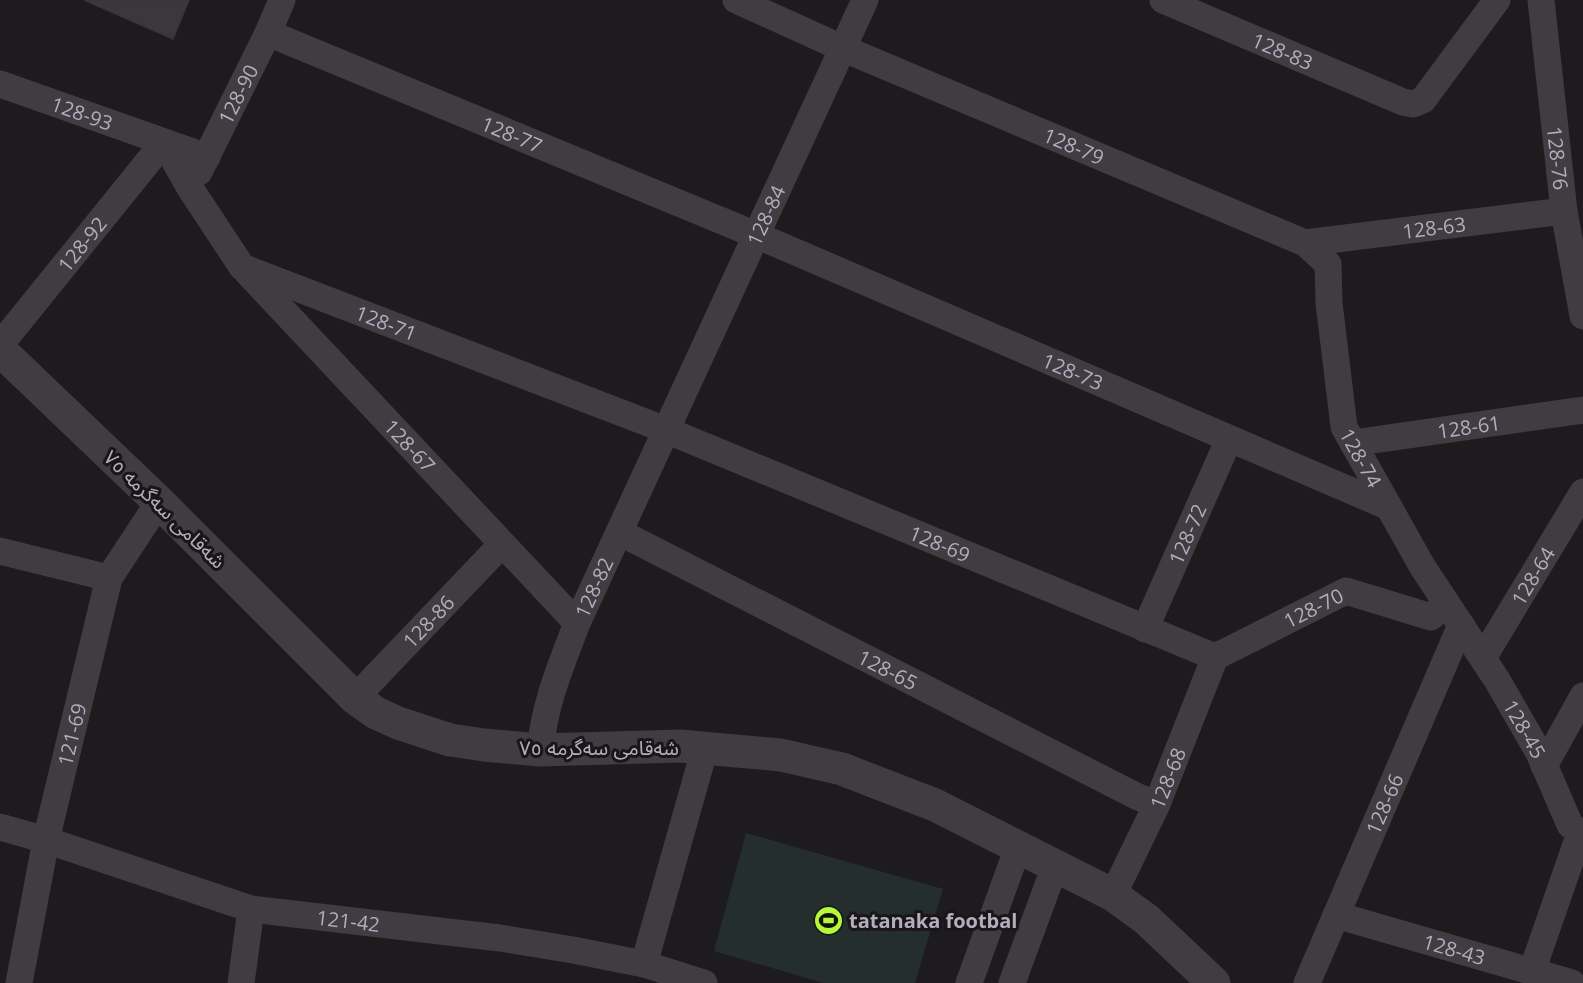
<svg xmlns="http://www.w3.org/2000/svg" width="1583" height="983" font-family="'Open Sans','Noto Sans Arabic',sans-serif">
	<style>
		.pitch { fill: #242e2c }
		.building { fill: #3a383c; stroke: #383539; stroke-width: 1.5 }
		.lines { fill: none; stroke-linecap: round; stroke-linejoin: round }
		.minor { stroke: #3f3c42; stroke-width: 27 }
		.tertiary { stroke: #3f3c42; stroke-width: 33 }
		.labels { text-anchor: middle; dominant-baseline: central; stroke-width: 6; stroke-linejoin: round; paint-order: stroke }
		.street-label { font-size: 20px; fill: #b3adbd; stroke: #181618 }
		.poi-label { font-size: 20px; font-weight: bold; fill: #b3adbd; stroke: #181618; text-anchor: start }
	</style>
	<rect width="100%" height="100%" fill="#1d1b1d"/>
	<!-- pitch -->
	<path class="pitch" d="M 746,833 L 943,889 L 915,983 L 823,983 L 714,951 Z"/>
	<!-- building -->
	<path class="building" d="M 84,0 L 189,0 L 173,39 Z"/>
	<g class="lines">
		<!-- minor -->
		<g class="minor">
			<path id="s1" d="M 736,0 L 842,48 L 1305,243 L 1328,264 L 1329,303 L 1344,427 L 1422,566 L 1497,680 L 1539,753 L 1570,825 L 1583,835"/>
			<path id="s2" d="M 1163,0 L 1403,102 L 1413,104 L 1423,100 L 1497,0"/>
			<path id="s3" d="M 1541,0 L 1564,211 L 1583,316"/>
			<path id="s4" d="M 268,33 L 756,235 L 1389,507"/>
			<path id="s5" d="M 0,84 L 207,157"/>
			<path id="s6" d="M 164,142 L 190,188 L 242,267 L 666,430 L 1215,657"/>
			<path id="s7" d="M 199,172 L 268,33 L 282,0"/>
			<path id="s8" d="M 1305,243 L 1564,211"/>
			<path id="s9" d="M 247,272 L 577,623"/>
			<path id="s10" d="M 0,345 L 164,142"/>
			<path id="s11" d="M 1353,443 L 1583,410"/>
			<path id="s12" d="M 619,532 L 1138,797 L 1157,804"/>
			<path d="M 0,551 L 109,578"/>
			<path id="s13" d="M 1145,629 L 1229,439"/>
			<path id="s14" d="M 1215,657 L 1346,591 L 1431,617 L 1446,603"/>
			<path id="s15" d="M 1483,658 L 1583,492"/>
			<path id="s16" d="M 355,698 L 502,544"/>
			<path id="s17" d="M 540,750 C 545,702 560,668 577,623 L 865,0"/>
			<path d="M 1544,766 L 1583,696"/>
			<path id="s18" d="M 0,827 L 46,840 L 251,909 L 500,938 L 573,950 L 644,964 L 704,983"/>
			<path id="s19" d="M 1113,895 L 1157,804 L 1215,657"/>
			<path id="s20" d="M 1336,915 L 1572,983"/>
			<path d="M 644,964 L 705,748"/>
			<path d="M 1532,971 L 1580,833"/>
			<path id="s21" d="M 19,983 L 46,840 L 109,578 L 159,502"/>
			<path d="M 241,983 L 251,909"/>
			<path d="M 969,983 L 1018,847"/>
			<path d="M 1012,983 L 1055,866"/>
			<path id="s22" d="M 1307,983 L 1461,625"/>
		</g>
		<!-- tertiary -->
		<path class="tertiary" d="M 0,350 L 159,502 L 355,698 L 376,713 L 398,723 L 450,740 L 484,745 L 540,750 L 680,746 L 781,755 L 842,769 L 935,805 L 1113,895 L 1146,919 L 1214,983"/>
	</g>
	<!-- icons -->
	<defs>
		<symbol id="stadium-disc" viewBox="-11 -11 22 22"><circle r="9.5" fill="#b5f839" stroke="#181618"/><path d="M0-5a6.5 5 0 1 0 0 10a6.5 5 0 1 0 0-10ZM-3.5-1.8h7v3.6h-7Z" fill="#111"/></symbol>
	</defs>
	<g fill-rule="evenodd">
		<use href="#stadium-disc" x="812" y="904" width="33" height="33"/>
	</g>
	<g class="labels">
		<!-- street labels -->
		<g class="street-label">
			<text stroke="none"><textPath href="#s2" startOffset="130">128-83</textPath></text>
			<text stroke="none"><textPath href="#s7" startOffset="87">128-90</textPath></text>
			<text stroke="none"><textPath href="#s5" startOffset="87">128-93</textPath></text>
			<text stroke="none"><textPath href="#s4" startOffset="264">128-77</textPath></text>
			<text stroke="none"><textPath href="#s1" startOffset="368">128-79</textPath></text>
			<text stroke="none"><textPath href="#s3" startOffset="159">128-76</textPath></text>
			<text stroke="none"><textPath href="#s17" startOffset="582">128-84</textPath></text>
			<text stroke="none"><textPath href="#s8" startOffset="130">128-63</textPath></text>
			<text stroke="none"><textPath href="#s10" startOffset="130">128-92</textPath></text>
			<text stroke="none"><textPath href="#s6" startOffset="302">128-71</textPath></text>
			<text stroke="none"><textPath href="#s4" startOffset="873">128-73</textPath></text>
			<text stroke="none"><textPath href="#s11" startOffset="117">128-61</textPath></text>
			<text stroke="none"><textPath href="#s9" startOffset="238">128-67</textPath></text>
			<text stroke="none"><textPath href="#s1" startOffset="849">128-74</textPath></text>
			<text transform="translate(165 509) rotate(44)">شەقامی سەگرمە ٧٥</text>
			<text stroke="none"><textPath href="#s13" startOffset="104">128-72</textPath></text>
			<text stroke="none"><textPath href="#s6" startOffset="898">128-69</textPath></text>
			<text stroke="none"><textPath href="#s15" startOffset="96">128-64</textPath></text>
			<text stroke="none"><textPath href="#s17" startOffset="172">128-82</textPath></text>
			<text stroke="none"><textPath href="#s14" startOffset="110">128-70</textPath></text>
			<text stroke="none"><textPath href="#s16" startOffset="106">128-86</textPath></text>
			<text stroke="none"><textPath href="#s12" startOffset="302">128-65</textPath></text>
			<text stroke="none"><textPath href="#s1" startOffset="1166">128-45</textPath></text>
			<text stroke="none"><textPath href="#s21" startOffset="254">121-69</textPath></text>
			<text x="599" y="747">شەقامی سەگرمە ٧٥</text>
			<text stroke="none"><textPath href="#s19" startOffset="129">128-68</textPath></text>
			<text stroke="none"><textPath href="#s22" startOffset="195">128-66</textPath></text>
			<text stroke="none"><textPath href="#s18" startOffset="362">121-42</textPath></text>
			<text stroke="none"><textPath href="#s20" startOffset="123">128-43</textPath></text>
		</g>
		<!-- poi labels -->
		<g class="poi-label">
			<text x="849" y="920">tatanaka footbal</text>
		</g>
	</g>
</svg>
